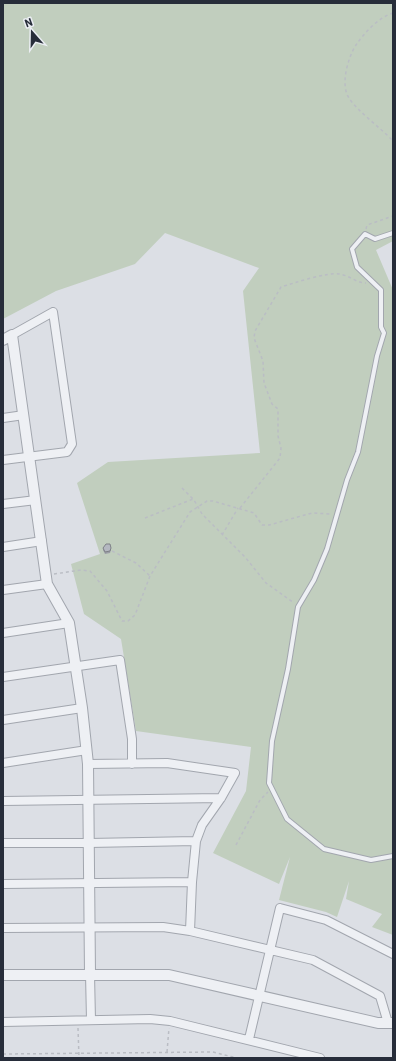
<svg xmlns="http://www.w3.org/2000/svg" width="396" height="1061" font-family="Barlow,sans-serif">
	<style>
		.green { fill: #c1cebe }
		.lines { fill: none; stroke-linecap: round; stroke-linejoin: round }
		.service-casing { stroke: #a2a6ae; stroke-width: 6 }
		.minor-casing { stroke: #a2a6ae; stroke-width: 10 }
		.tertiary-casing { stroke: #a2a6ae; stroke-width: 12 }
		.path { stroke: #babdc4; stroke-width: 1.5; stroke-dasharray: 3 3; stroke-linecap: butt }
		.service { stroke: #eef0f4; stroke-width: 4 }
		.minor { stroke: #eef0f4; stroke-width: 8 }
		.tertiary { stroke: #eef0f4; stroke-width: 10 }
		.wall { fill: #9b9ea6 }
		.building { fill: #b4b8c1; stroke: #7e8187 }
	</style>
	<rect width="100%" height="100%" fill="#dcdfe5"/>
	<!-- green -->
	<path class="green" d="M 3,3 L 393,3 L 393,241 L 376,250 L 393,290 L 393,935 L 372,927 L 382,914 L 346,899 L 349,881 L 337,917 L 326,912 L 279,900 L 290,857 L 279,884 L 213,853 L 246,791 L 251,747 L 136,731 L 121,639 L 84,614 L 71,564 L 100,554 L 77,483 L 108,462 L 260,453 L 243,291 L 259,268 L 165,233 L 135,264 L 56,291 L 3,319 Z"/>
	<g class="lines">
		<defs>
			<path id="service" d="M 393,233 L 375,239 L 365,234 L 352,249 L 357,267 L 381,290 L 381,327 L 384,333 L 377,356 L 358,452 L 347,480 L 327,549 L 314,580 L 298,607 L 288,669 L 272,741 L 269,783 L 287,819 L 324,849 L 371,860 L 393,856"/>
			<path id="minor" d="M 3,418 L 24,415
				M 3,460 L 67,452 L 72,444 L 53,312 L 12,335
				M 3,504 L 36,500
				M 3,547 L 42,541
				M 3,590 L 47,584
				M 3,633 L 69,623
				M 3,677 L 120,660 L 132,739 L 132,764
				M 3,720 L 82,708
				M 3,763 L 87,750
				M 88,764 L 167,763 L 235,773 L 221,798 L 202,825 L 196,841 L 192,882 L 190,931
				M 3,801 L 221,798
				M 3,843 L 89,843 L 196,841
				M 3,884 L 192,882
				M 3,928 L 163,927 L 190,931 L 313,960 L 380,996 L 388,1023
				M 90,974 L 91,1020
				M 3,1022 L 150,1019 L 170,1021 L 320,1058
				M 249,1039 L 280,908 L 326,920 L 393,954"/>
			<path id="tertiary" d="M 3,340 L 12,335 L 47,584 L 69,623 L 82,708 L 88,764 L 90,974
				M 3,975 L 169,975 L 378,1023 L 393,1023"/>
		</defs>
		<!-- service casing -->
		<use href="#service" class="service-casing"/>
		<!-- minor casing -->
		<use href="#minor" class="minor-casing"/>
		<!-- tertiary casing -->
		<use href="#tertiary" class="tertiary-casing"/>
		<!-- path -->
		<path class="path" d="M 393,13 C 379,17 364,33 356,45 C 348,57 340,85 349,98 C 357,111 381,128 393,141
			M 366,229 L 367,225 L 393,216
			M 182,488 L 194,500 L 202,514 L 245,557 L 266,583 L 294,603
			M 240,508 L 280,458 L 281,448 L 278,436 L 278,409 L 272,404 L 264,383 L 263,361 L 254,338 L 255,331 L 281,287 C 294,283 327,272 339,274 C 349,275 356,283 366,283
			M 145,518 L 193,499
			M 222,535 L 238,508
			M 112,551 L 136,563 L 150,576
			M 54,574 L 81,570 L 90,571 L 107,591 L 122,621 L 128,621 L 135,615 L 150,576 L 190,512 L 207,501 L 213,501 L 254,513 L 262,525 L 269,525 L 312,513 L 331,514
			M 236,845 L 260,800 L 268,792
			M 78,1028 L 79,1058
			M 167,1052 L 169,1028
			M 3,1054 L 213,1052 L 237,1058"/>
		<!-- service -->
		<use href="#service" class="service"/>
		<!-- minor -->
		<use href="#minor" class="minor"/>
		<!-- tertiary -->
		<use href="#tertiary" class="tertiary"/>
	</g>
	<!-- wall -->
	<path class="wall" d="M 393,245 L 393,256 L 392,254 L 392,246 Z
		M 103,548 L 111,550 L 110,553 L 105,554 L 103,550 Z"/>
	<!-- building -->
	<path class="building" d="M 106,544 L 110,544 L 111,548 L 110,551 L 105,552 L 103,548 Z"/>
	<!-- border -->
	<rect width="396" height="1061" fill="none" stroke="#272d3a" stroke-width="8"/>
	<!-- north arrow -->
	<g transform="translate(32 32) rotate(340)" stroke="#ebeef3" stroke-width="3" paint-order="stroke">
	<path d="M0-3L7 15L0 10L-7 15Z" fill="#272d3a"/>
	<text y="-6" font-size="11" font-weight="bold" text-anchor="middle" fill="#272d3a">N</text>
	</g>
</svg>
